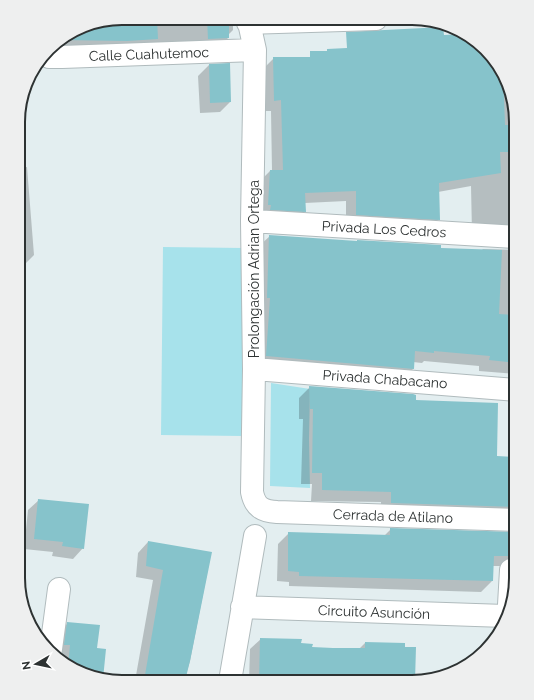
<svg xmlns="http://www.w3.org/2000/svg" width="534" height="700" font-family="Raleway,sans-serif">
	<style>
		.green { fill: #a7e2eb }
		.shadow { fill: #0003 }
		.building { fill: #86c3cb }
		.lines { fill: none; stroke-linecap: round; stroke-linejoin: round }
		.street-casing { stroke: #b0bbbd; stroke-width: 24 }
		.street { stroke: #fff; stroke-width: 22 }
		.labels { text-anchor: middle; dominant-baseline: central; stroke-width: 3.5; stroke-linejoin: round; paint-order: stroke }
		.street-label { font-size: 14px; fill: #2d3232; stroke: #fff }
		.rim { fill: none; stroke: #2d3232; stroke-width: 2 }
	</style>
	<rect width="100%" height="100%" fill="#e3eef0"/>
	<!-- green -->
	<path class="green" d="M 163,247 L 244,248 L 243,436 L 161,435 Z
		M 271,383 L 310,389 L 309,439 L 310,488 L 270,486 Z"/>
	<!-- shadow -->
	<path class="shadow" d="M 122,18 L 233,18 L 233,30 L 228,35 L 228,38 L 218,49 L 49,49 L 54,44 L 88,24 Z
		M 464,35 L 475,39 L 505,76 L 516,122 L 516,235 L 472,233 L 471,186 L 438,192 L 439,219 L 428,230 L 346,225 L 346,201 L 305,203 L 305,211 L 295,222 L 260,220 L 260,181 L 270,171 L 272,171 L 271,111 L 264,111 L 263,69 L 274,58 L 326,58 L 443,36 Z
		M 229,64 L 230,102 L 220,112 L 200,113 L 198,76 L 209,65 Z
		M 27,167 L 34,255 L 19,270 L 19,168 Z
		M 270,236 L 440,249 L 481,251 L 483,249 L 516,250 L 516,374 L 479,371 L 479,366 L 424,361 L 422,363 L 413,362 L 413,369 L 402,379 L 256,367 L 259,246 Z
		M 310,387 L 415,401 L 496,457 L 516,457 L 516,524 L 381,514 L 381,502 L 311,501 L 312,484 L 301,484 L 303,419 L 299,419 L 299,398 Z
		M 39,500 L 83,548 L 73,559 L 52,556 L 53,552 L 24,549 L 28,510 Z
		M 391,529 L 516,533 L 516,566 L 492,566 L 492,581 L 481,592 L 289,586 L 289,582 L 277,581 L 278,544 L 289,533 L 384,536 Z
		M 148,542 L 211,553 L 190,661 L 184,681 L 135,681 L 153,580 L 136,577 L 138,553 Z
		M 68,623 L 96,649 L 105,650 L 102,679 L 64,664 L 54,653 L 57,634 Z
		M 261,639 L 300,644 L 311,648 L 359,649 L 365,643 L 415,648 L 414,682 L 249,682 L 250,649 Z"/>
	<!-- building -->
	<path class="building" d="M 122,18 L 157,18 L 158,39 L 127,41 L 60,40 L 88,24 Z
		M 207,18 L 229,18 L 229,38 L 208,39 Z
		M 443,27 L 444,35 L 462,34 L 475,39 L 503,74 L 505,125 L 516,125 L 516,152 L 500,152 L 501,173 L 439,183 L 440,220 L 356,215 L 356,191 L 305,193 L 306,212 L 270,210 L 271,205 L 268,205 L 270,170 L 283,170 L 281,100 L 274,101 L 273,57 L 310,57 L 310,51 L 327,51 L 327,49 L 347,48 L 346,32 Z
		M 230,63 L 231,102 L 210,103 L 209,64 Z
		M 269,235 L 357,241 L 357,240 L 441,245 L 441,248 L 502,250 L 499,314 L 516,315 L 516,363 L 489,360 L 490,356 L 434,351 L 434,353 L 415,351 L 414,369 L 266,356 L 270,298 L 267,298 Z
		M 309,386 L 413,394 L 416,395 L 416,400 L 498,403 L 497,456 L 516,457 L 516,507 L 391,503 L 391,492 L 322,490 L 322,473 L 312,473 L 313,409 L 310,409 Z
		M 38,499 L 89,504 L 84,549 L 62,546 L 63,542 L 34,539 Z
		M 390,528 L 516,532 L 516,556 L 494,556 L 493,581 L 299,576 L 299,572 L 288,571 L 288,532 L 390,535 Z
		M 148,541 L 212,552 L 190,661 L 185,681 L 176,681 L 145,675 L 163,570 L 146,566 Z
		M 67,622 L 100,625 L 97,648 L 106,649 L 103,679 L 68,666 L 70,645 L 64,645 Z
		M 260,638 L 302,639 L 301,643 L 313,644 L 312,647 L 333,648 L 365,648 L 365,642 L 405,643 L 405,647 L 416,647 L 415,681 L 259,682 Z"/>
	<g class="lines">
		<defs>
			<path id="street" d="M 248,18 L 255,50 L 252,221 L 254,369 L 252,492 C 255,507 262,511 277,512 L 516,520
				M 248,23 L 376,19
				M 46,53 L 49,57 L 62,57 L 255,50
				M 252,221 L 516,237
				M 254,369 L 516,390
				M 509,605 L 511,570
				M 242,607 L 505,616
				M 51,649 L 59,589
				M 230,681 L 255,536"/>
		</defs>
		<!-- street casing -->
		<use href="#street" class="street-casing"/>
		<!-- street -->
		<use href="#street" class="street"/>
	</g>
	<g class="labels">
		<!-- street labels -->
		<g class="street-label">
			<text transform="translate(149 54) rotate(-2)">Calle Cuahutemoc</text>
			<text transform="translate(384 229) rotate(3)">Privada Los Cedros</text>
			<text transform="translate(254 269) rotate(-90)">Prolongación Adrian Ortega</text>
			<text transform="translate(385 379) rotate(4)">Privada Chabacano</text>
			<text transform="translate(393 516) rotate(2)">Cerrada de Atilano</text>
			<text transform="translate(374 612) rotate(2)">Circuito Asunción</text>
		</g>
	</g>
	<!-- crop -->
	<path d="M0 0H534V700H0ZM122 25H412A97 97 0 0 1 509 122V578A97 97 0 0 1 412 675H122A97 97 0 0 1 25 578V122A97 97 0 0 1 122 25Z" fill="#eeefef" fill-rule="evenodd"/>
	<path class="rim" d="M122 25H412A97 97 0 0 1 509 122V578A97 97 0 0 1 412 675H122A97 97 0 0 1 25 578V122A97 97 0 0 1 122 25Z"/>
	<!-- north arrow -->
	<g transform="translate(36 664) rotate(261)" stroke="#ffffff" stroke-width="3" paint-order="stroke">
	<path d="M0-3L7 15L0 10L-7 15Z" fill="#2d3232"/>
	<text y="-6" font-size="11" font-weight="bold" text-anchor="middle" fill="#2d3232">N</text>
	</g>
</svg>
